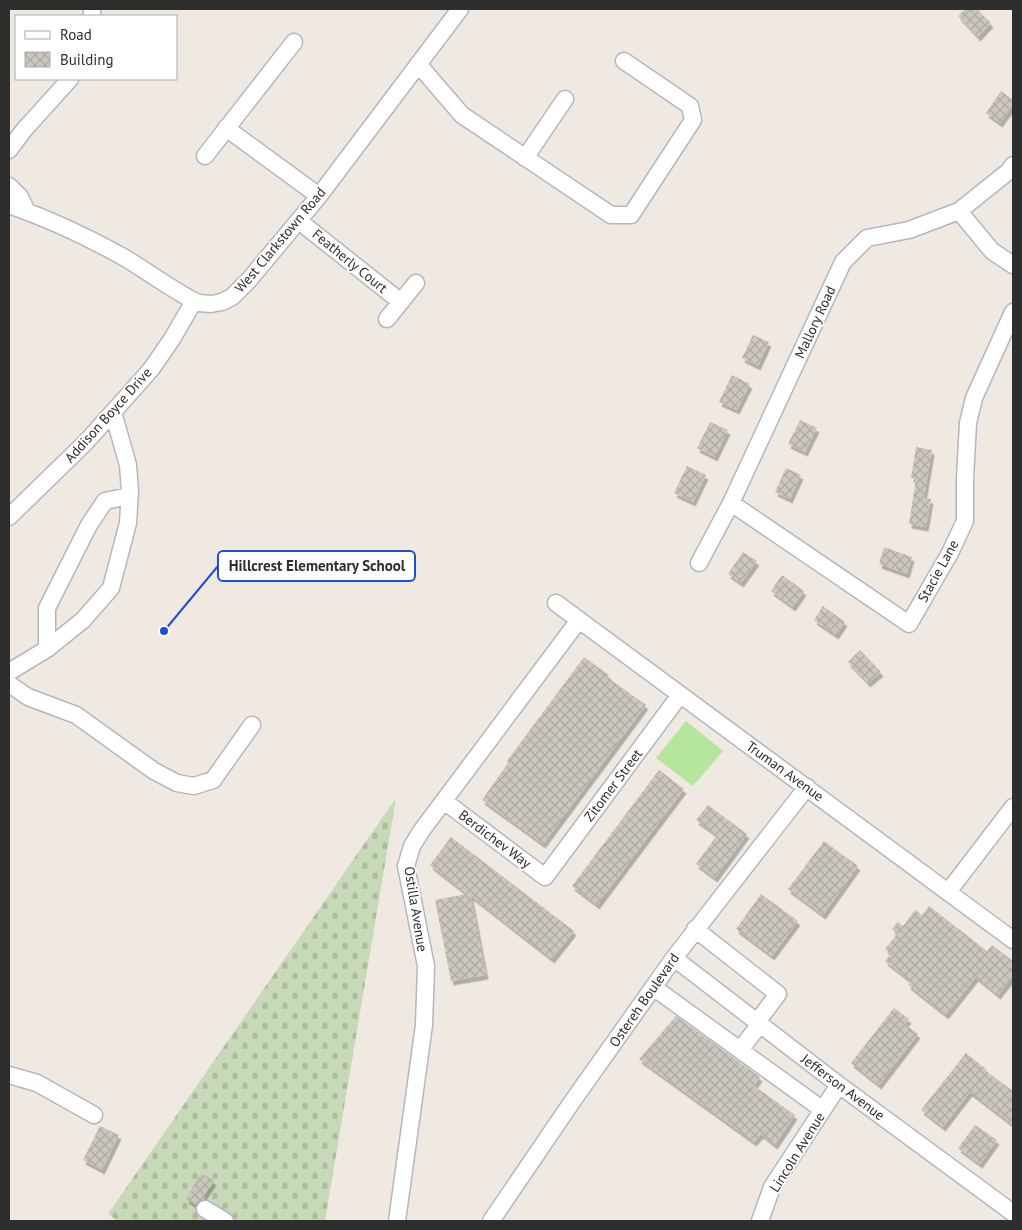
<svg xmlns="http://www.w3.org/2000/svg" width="1022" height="1230" font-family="'PT Sans',sans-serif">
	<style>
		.cemetery { fill: url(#cemetery-stones) }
		.park { fill: #b6e59e }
		.building { fill: url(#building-cross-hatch); filter: url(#shadow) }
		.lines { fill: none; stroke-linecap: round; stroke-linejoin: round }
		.minor-casing { stroke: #b4b7c1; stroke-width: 19 }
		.minor { stroke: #fff; stroke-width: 16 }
		.labels { text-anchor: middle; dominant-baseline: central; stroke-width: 4; stroke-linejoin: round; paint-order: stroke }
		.street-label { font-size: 14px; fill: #2e2e2e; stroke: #fff }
		.leader { fill: none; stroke: #1d4ed8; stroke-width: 2 }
		.callout-dot { fill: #1d4ed8; stroke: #fff; stroke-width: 2 }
		.callout { fill: #fff; stroke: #1d4ed8; stroke-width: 2 }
		.callout-label { font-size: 15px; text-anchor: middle; font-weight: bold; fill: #2e2e2e }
	</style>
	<defs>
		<pattern id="cemetery-stones" width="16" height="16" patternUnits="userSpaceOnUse" patternTransform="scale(1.25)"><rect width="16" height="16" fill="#c8d9b8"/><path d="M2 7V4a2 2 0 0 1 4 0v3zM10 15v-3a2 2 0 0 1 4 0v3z" fill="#acbb9e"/></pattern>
		<pattern id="building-cross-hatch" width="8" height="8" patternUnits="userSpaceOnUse" patternTransform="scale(1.25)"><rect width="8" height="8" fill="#cbc7bf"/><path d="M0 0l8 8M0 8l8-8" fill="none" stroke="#afaba4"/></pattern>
		<filter id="shadow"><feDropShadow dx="2.5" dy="4.5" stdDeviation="0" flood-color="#0004"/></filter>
	</defs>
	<rect width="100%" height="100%" fill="#efe9e1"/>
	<!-- cemetery -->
	<path class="cemetery" d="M 396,798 L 325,1221 L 118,1221 L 108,1214 Z"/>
	<!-- park -->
	<path class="park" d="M 686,721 L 723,751 L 693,786 L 656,758 Z"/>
	<!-- building -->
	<path class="building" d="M 965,9 L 977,9 L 991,23 L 978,37 L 958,16 Z
		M 1001,91 L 1013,100 L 1013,105 L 1000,123 L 986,113 Z
		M 753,335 L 769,342 L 758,366 L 742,358 Z
		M 732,375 L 750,384 L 737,410 L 719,402 Z
		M 800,420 L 817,428 L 805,452 L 788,444 Z
		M 710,422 L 728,430 L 715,457 L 697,448 Z
		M 916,447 L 932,450 L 924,498 L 931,499 L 926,527 L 909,524 L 916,478 L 911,478 Z
		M 687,466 L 706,475 L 693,502 L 674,493 Z
		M 786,468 L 801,475 L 790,499 L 775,492 Z
		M 884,547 L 912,557 L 907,574 L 879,564 Z
		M 743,552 L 757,561 L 741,583 L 728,574 Z
		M 782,575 L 804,591 L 793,607 L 771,591 Z
		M 823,606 L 845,622 L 836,635 L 814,620 Z
		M 860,650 L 881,672 L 868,683 L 848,662 Z
		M 584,657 L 609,675 L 607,677 L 646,705 L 543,844 L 482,800 L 508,763 L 507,761 Z
		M 659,770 L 684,789 L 597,905 L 572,886 Z
		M 708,805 L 747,834 L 715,878 L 696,864 L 717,835 L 696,820 Z
		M 451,837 L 574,931 L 552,959 L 471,896 L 486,975 L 451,981 L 435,900 L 467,894 L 430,865 Z
		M 824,841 L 858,866 L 823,915 L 788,889 Z
		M 761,894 L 798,921 L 772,956 L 736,929 Z
		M 929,906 L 987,951 L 992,945 L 1013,961 L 1013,976 L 998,995 L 976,977 L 946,1015 L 908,985 L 911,981 L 885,961 L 891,954 L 885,949 L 897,934 L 892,929 L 898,922 L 903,926 L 915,910 L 922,915 Z
		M 894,1008 L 909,1019 L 905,1024 L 918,1034 L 879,1085 L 851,1063 Z
		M 676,1016 L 760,1077 L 754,1086 L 795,1115 L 775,1145 L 761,1134 L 754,1142 L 639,1059 Z
		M 966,1053 L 987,1070 L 986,1071 L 1013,1091 L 1013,1125 L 970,1092 L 943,1127 L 921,1110 Z
		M 975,1125 L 997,1140 L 980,1164 L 958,1148 Z
		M 100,1126 L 119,1135 L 102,1170 L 83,1160 Z
		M 201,1173 L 214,1181 L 203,1197 L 205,1198 L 204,1199 L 200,1201 L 196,1205 L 186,1199 Z"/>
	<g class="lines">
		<defs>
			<path id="minor" d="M 92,16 L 92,9
				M 418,64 L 462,115 L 611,215 L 631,215 L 693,120 L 690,106 L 624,61
				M 226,128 L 319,196
				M 9,150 L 24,130 L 70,79
				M 205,156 L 294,42
				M 525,158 L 565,99
				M 9,186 L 20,197 L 27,212
				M 9,205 C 49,219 88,237 125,258 C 148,272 170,288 194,301 L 199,303 L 211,304 L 222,302 L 232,297 L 249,280 L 319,196 L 460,9
				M 959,211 L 992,251 L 1013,265
				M 299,221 L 401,302
				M 387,319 L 416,283
				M 731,503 L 909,624 L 950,553 L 965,521 L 965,478 L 968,423 L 974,398 L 1013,312
				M 9,517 L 86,442 L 139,383 L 152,368 L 172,339 L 194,301
				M 699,563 L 731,503 L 843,262 L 867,238 L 909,230 L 959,211 L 1009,171 L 1013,165
				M 556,603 L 1013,940
				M 47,649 L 47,608 L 89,525 L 105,501 L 129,496
				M 9,672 L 47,649 L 83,620 L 111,588 L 128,523 L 130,491 L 128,465 L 113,412
				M 9,684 L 28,697 L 76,715 L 154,771 L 177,783 L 194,786 L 213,780 L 252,725
				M 444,801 L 545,877 L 680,695
				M 948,892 L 1013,807
				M 695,929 L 778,994 L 757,1022
				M 674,958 L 839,1085 L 1013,1213
				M 653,987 L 740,1050 L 760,1024
				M 740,1050 L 823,1110
				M 9,1075 L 37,1083 L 94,1115
				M 205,1209 L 225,1221
				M 397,1221 L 424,1025 L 426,966 L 406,866 L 412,846 L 422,830 L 579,620
				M 491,1221 L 574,1099 L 674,958 L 807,787
				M 760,1221 L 772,1187 L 839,1085"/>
		</defs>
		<!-- minor casing -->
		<use href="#minor" class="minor-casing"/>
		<!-- minor -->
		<use href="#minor" class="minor"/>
	</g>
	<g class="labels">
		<!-- street labels -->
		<g class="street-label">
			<text transform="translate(280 240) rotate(-50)">West Clarkstown Road</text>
			<text transform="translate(350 261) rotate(39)">Featherly Court</text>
			<text transform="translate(815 322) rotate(-65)">Mallory Road</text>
			<text transform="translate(108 415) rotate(-48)">Addison Boyce Drive</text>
			<text transform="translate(938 571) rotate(-61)">Stacie Lane</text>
			<text transform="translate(785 771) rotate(36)">Truman Avenue</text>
			<text transform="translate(613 785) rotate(-53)">Zitomer Street</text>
			<text transform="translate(495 839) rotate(37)">Berdichev Way</text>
			<text transform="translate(416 909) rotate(81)">Ostilla Avenue</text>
			<text transform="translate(644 1000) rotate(-55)">Ostereh Boulevard</text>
			<text transform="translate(843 1087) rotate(37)">Jefferson Avenue</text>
			<text transform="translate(797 1152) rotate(-58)">Lincoln Avenue</text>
		</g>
	</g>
	<!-- callouts -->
	<path class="leader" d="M164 631L218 566"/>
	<circle class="callout-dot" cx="164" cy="631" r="5"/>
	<rect class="callout" x="218" y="551" width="197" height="30" rx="5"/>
	<g class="callout-label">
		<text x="317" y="571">Hillcrest Elementary School</text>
	</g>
	<!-- border -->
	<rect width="1022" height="1230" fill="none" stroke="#2e2e2e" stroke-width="20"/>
	<!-- legend -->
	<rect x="15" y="15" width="162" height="65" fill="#ffffff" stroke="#ababab"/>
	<rect x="25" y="31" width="25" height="8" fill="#ffffff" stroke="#ababab"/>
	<text x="60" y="40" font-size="15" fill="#2e2e2e">Road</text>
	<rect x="25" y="52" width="25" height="15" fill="url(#building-cross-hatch)" stroke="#ababab"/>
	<text x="60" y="65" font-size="15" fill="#2e2e2e">Building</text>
</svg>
